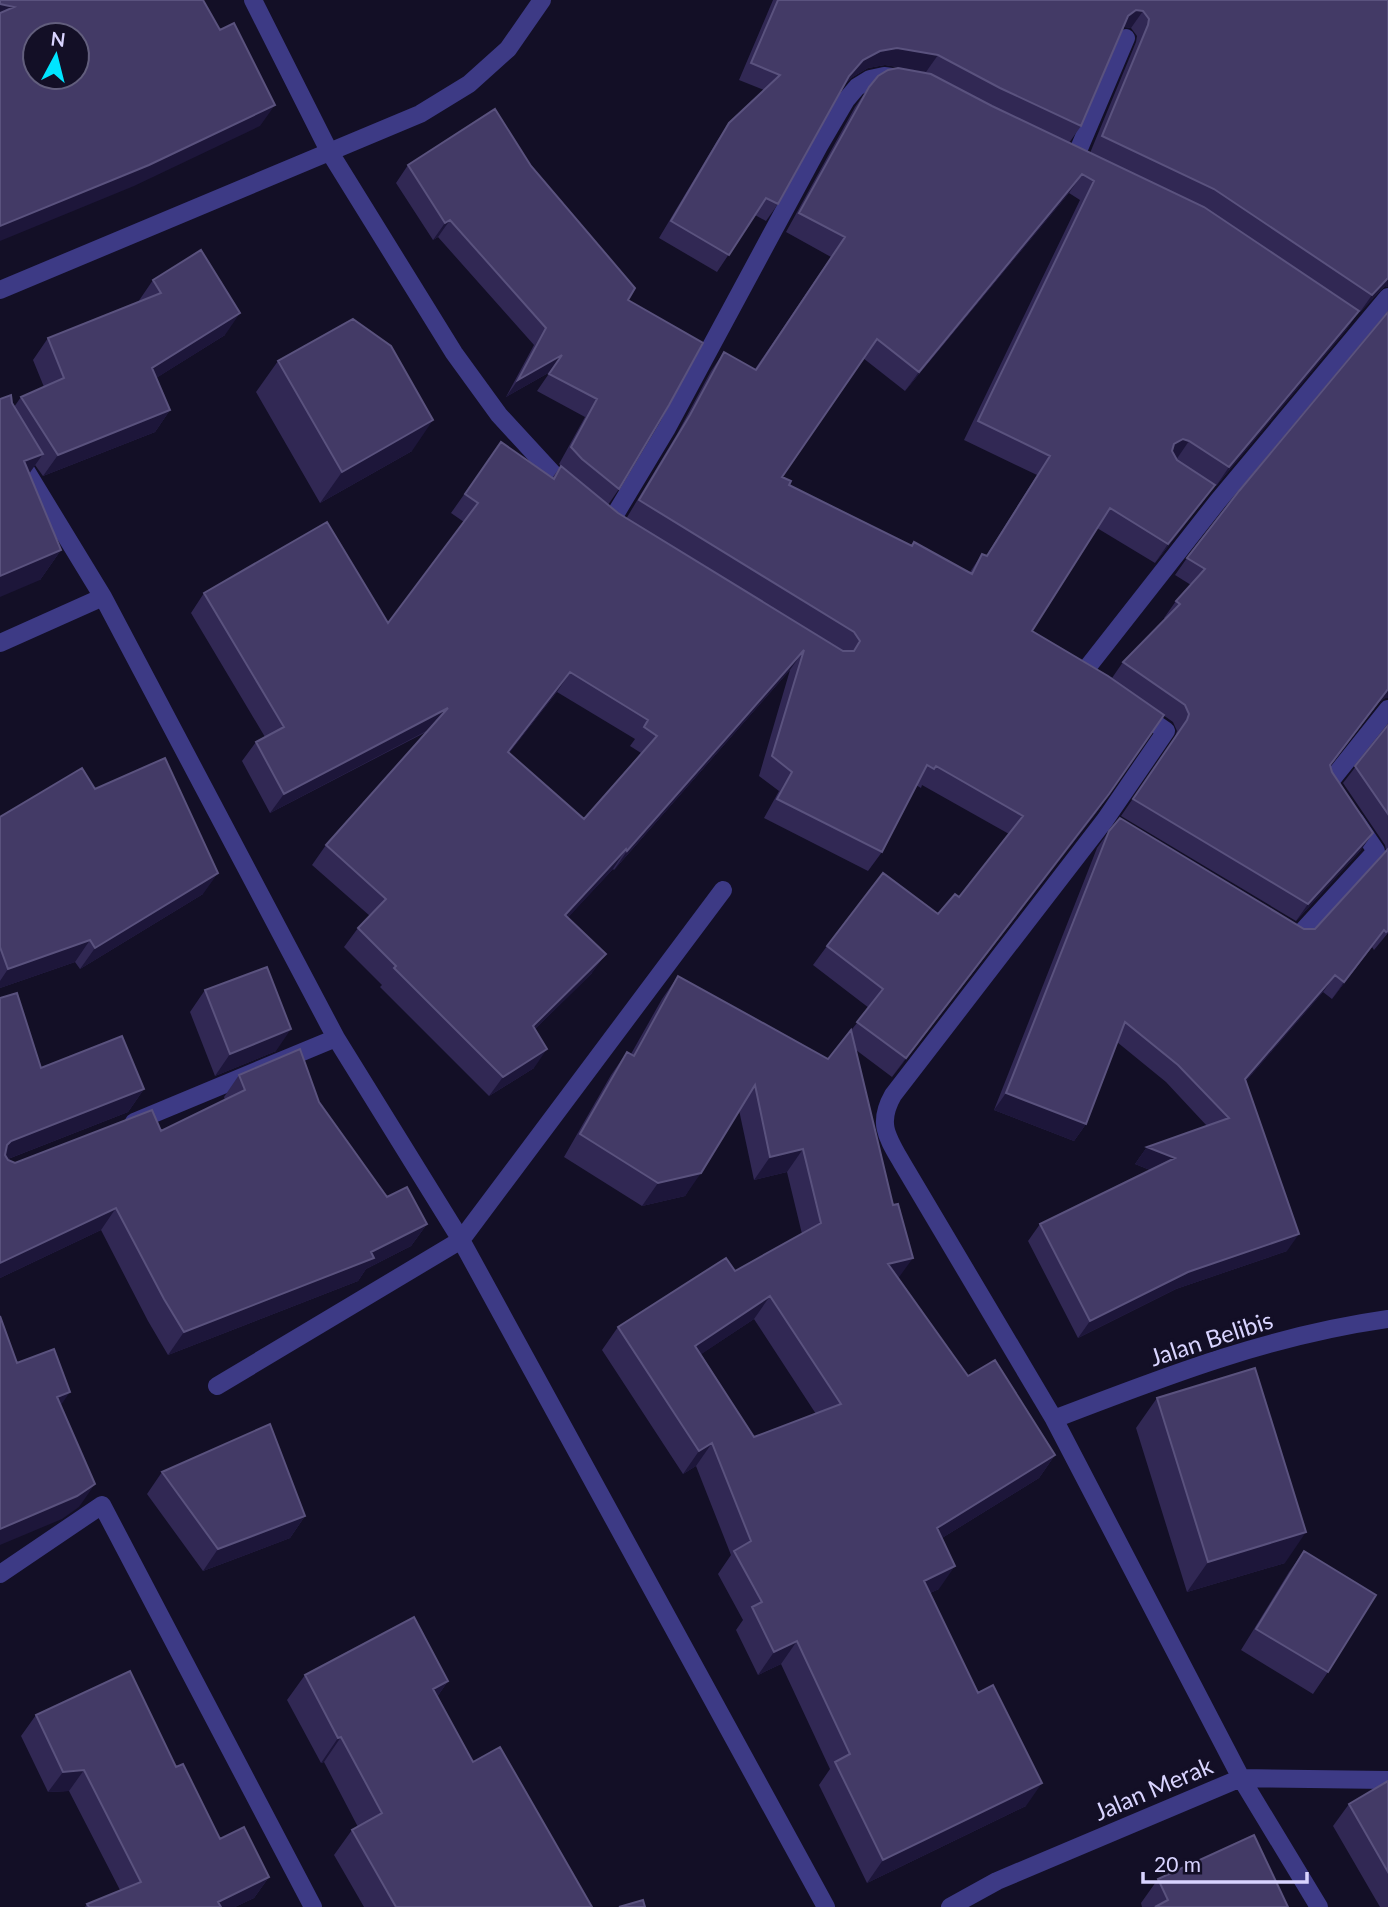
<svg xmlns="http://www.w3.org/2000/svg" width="1388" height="1907" font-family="Lato,sans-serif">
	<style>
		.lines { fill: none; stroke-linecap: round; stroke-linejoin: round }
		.minor { stroke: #3d3a85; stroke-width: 18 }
		.wall { fill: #312854; fill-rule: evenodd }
		.shaded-wall { fill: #1d163a }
		.building { fill: #433a66; stroke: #5a527e; stroke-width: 2; fill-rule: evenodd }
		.labels { text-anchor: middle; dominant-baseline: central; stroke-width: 7; stroke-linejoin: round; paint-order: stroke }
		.street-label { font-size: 24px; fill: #d9d4ff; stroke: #130f26 }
	</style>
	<rect width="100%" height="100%" fill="#130f26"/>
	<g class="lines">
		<!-- minor -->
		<path class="minor" d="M 253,0 L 329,151 L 454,353 L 499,415 L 570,492
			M 1075,158 L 1126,38
			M 0,290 L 420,114 L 469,84 L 508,49 L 542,0
			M 0,428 L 103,597 L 336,1038 L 461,1240 L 826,1907
			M 610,523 L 667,428 L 819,146 L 846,100 L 857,87 L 870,79 L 884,76 L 900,78
			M 0,643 L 103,597
			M 1094,680 L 1083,673 L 1218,501 L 1388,297
			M 1137,711 L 1166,731 L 1105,820 L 893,1095 C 877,1123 887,1137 902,1163 L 1054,1419 L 1241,1778 L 1319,1907
			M 1337,795 L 1329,783 L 1388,709
			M 1288,930 L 1298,936 L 1376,851 L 1355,820
			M 134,1122 L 336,1038
			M 217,1386 L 461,1240 L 723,890
			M 1054,1419 C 1166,1376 1268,1336 1388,1319
			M 0,1574 L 102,1505 L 313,1907
			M 950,1907 L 997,1881 L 1241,1778 L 1388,1780"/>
	</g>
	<!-- wall -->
	<path class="wall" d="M 773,0 L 1388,0 L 1388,287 L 1385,286 L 1360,312 L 1359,311 L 1346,330 L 1216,486 L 1214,485 L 1201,504 L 1155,563 L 1097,528 L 1032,631 L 1112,678 L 1123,662 L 1165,619 L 1164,618 L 1176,601 L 1191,585 L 1175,575 L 1187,558 L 1239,491 L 1385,698 L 1379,702 L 1330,766 L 1361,850 L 1296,921 L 1121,816 L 1175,737 L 1177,731 L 1173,722 L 1163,715 L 1096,813 L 892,1077 L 856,1050 L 898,1278 L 968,1376 L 1055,1455 L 1039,1478 L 942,1538 L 939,1589 L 930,1593 L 1026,1806 L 867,1883 L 819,1785 L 830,1769 L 781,1664 L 758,1675 L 736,1630 L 743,1620 L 718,1574 L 731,1555 L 696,1466 L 683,1474 L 602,1350 L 618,1327 L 735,1271 L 802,1234 L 787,1172 L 754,1180 L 739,1110 L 685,1196 L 642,1206 L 564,1157 L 611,1075 L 627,1052 L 631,1054 L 662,999 L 678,976 L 828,1059 L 869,1008 L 813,965 L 827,946 L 938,914 L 959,897 L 1009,834 L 922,785 L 921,788 L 916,785 L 882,852 L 868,871 L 764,818 L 779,791 L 759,776 L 790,670 L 614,870 L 613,869 L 567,918 L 592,973 L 535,1029 L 534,1068 L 489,1096 L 380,987 L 382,985 L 344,947 L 358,928 L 370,916 L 312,865 L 326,845 L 428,731 L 270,813 L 242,761 L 256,742 L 265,737 L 191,613 L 204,593 L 388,623 L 464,522 L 451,513 L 501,442 L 552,478 L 561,466 L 559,464 L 585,417 L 537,391 L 550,372 L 506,397 L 534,345 L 438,237 L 433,240 L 396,183 L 408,165 L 531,166 L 628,300 L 619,489 L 608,505 L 626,519 L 677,434 L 711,371 L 724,352 L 755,369 L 831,257 L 786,232 L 855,107 L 869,87 L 929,73 L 926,72 L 885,65 L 868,68 L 851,78 L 844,85 L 778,204 L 766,221 L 755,215 L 717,272 L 659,238 L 717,141 L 729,123 L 764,90 L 739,80 ZM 1124,27 L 1131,28 L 1137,36 L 1136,42 L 1090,153 L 1069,143 L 1081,126 ZM 1069,193 L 1080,200 L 964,440 L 1037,475 L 986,556 L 982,554 L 970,572 L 911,546 L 789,485 L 782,477 L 863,358 L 905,391 ZM 557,692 L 635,739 L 630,746 L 641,753 L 584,819 L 509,753 ZM 754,1319 L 816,1414 L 754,1437 L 701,1354 Z
		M 153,280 L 225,335 L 156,378 L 170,410 L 155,432 L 43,476 L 35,465 L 29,474 L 61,550 L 40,580 L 12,403 L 14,407 L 21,397 L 44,387 L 33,360 L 48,338 L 138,302 Z
		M 278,361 L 412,451 L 320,503 L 256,392 Z
		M 1388,725 L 1388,933 L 1374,950 L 1372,947 L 1332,999 L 1323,992 L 1246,1081 L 1287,1251 L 1176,1289 L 1078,1338 L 1028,1241 L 1040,1224 L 1150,1170 L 1135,1164 L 1147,1147 L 1207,1126 L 1166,1082 L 1117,1042 L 1086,1124 L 1074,1141 L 994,1110 L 1097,848 L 1109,831 L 1304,929 L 1315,929 L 1386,850 L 1385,845 L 1343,783 Z
		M 95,789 L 203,894 L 80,969 L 75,962 L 0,988 L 0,817 Z
		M 205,990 L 276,1051 L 215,1076 L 190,1012 Z
		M 0,998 L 41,1068 L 144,1089 L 128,1112 L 8,1159 L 15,1163 L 161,1131 L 225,1100 L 224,1097 L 239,1075 L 319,1102 L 387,1197 L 427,1224 L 411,1246 L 366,1269 L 358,1281 L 168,1355 L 148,1321 L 101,1230 L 0,1278 Z
		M 1157,1398 L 1285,1563 L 1187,1592 L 1136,1428 Z
		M 162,1472 L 305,1516 L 290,1538 L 203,1571 L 147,1494 Z
		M 1304,1551 L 1328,1672 L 1313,1694 L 1241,1650 L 1289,1572 Z
		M 305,1675 L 448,1681 L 437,1697 L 473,1762 L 592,1907 L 364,1907 L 334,1855 L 352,1830 L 358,1827 L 324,1762 L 321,1763 L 287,1700 Z
		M 36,1715 L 176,1767 L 220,1839 L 269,1877 L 254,1898 L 235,1907 L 85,1907 L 87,1904 L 120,1890 L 69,1791 L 48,1792 L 21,1736 Z
		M 1388,1781 L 1388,1907 L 1380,1907 L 1333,1826 L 1349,1804 Z
		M 1158,1879 L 1288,1907 L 1142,1907 L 1141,1903 Z"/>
	<!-- shaded-wall -->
	<path class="shaded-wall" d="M 0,4 L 14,7 L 0,26 Z
		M 1136,10 L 1143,11 L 1131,28 L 1124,27 L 1116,34 L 1128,16 Z
		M 897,48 L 938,55 L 926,72 L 885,65 L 868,68 L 851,78 L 837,93 L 849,76 L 863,60 L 880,51 Z
		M 275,105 L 260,126 L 134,186 L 0,241 L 0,226 Z
		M 1082,174 L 1069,193 L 905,391 L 919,372 Z
		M 450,220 L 438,237 L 433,240 L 445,223 Z
		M 1388,278 L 1388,287 L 1385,286 L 1360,312 L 1372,295 Z
		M 1359,311 L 1346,330 L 1216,486 L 1229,467 Z
		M 240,313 L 225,335 L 137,390 L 152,368 Z
		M 562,355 L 550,372 L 506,397 L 518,380 Z
		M 170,410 L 155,432 L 43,476 L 58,455 Z
		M 433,420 L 412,451 L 320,503 L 342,472 Z
		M 1183,439 L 1189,441 L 1176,460 L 1161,463 L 1174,444 Z
		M 43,454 L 21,485 L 24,461 Z
		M 1215,485 L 1201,504 L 1155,563 L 1168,544 Z
		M 61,550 L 40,580 L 0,597 L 0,576 Z
		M 804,650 L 790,670 L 614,870 L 627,851 Z
		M 570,672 L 557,692 L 495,771 L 508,752 Z
		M 1388,689 L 1388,698 L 1385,698 L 1379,702 L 1318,782 Z
		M 448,708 L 434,727 L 270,813 L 284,794 Z
		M 1109,794 L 1096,813 L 892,1077 L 906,1058 Z
		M 1373,833 L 1361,850 L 1296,921 L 1308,904 Z
		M 626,849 L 613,869 L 552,935 L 565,915 Z
		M 218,873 L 203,894 L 80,969 L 95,948 Z
		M 1384,930 L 1372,947 L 1332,999 L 1344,982 Z
		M 90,940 L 75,962 L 0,988 L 0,981 L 8,969 Z
		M 606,954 L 592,973 L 519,1045 L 533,1026 Z
		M 1335,975 L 1323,992 L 1233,1096 L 1245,1079 Z
		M 291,1029 L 276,1051 L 215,1076 L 230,1054 Z
		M 547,1049 L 534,1068 L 489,1096 L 503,1077 Z
		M 144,1089 L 128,1112 L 0,1162 L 7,1145 L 11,1141 Z
		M 1006,1093 L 1086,1124 L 1074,1141 L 994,1110 Z
		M 1147,1147 L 1175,1158 L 1163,1175 L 1135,1164 Z
		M 803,1149 L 787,1172 L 754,1180 L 770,1157 Z
		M 701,1173 L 685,1196 L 642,1206 L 658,1183 Z
		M 116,1208 L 101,1230 L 0,1278 L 0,1263 Z
		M 427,1224 L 411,1246 L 366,1269 L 358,1281 L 168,1355 L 184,1332 L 371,1252 Z
		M 1299,1234 L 1287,1251 L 1176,1289 L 1078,1338 L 1090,1321 L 1188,1272 Z
		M 913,1258 L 897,1280 L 888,1264 Z
		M 770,1296 L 754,1319 L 679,1369 L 695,1346 Z
		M 70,1392 L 54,1415 L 57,1397 Z
		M 712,1443 L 696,1466 L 683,1474 L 699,1451 Z
		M 1055,1455 L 1039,1478 L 921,1551 L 937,1528 Z
		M 95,1484 L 79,1507 L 62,1519 L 0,1545 L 0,1529 Z
		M 305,1516 L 290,1538 L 203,1571 L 218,1549 Z
		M 1306,1532 L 1285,1563 L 1187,1592 L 1208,1562 Z
		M 955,1566 L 939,1589 L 908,1603 L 924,1581 Z
		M 797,1641 L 781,1664 L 758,1675 L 774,1652 Z
		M 448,1681 L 430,1707 L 433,1689 Z
		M 341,1737 L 324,1762 L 321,1763 L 338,1738 Z
		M 84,1770 L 69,1791 L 48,1792 L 63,1772 Z
		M 1042,1783 L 1026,1806 L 867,1883 L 883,1860 Z
		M 269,1877 L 254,1898 L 235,1907 L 215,1907 L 218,1902 Z"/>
	<!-- building -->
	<path class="building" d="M 0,0 L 203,0 L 220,30 L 234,23 L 275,105 L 149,165 L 0,226 L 0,13 L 14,7 L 0,4 ZM 35,35 L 77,35 L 77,77 L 35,77 Z
		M 778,0 L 1388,0 L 1388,278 L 1372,295 L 1214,189 L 1102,136 L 1148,25 L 1149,19 L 1143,11 L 1136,10 L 1128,16 L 1081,126 L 1000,88 L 938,55 L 897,48 L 880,51 L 863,60 L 849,76 L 778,204 L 766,198 L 729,255 L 671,221 L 729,123 L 780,75 L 751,63 Z
		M 898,68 L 931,74 L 992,106 L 1204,207 L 1359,311 L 1229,467 L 1189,441 L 1183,439 L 1174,444 L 1172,451 L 1177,460 L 1215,485 L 1168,544 L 1110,508 L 1032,631 L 1108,676 L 1164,715 L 1109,794 L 906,1058 L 857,1022 L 883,989 L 827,946 L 883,873 L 938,914 L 955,894 L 959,897 L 1023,816 L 936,766 L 934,769 L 927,765 L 882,852 L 777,799 L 792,772 L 772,756 L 804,650 L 627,851 L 626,849 L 565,915 L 606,954 L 533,1026 L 547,1049 L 503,1077 L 394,968 L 396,966 L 358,928 L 386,899 L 326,845 L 448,708 L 284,794 L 256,742 L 284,727 L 204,593 L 327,522 L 388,623 L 478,503 L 465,494 L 501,442 L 554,479 L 561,466 L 618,513 L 843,651 L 854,651 L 860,641 L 854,632 L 639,500 L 690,415 L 724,352 L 756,370 L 845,237 L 799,213 L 869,87 L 878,76 L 888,70 ZM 1082,174 L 1094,181 L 978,421 L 1050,456 L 987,556 L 982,554 L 972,574 L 914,542 L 912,546 L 789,485 L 791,481 L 782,477 L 877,339 L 919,372 ZM 570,672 L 648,720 L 644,727 L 657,736 L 584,819 L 508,752 Z
		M 495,109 L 531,166 L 635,288 L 628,300 L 703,343 L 669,405 L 619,489 L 582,459 L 571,447 L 597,399 L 549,374 L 562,355 L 518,380 L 546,328 L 450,220 L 445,223 L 408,165 Z
		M 201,250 L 240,313 L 152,368 L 170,410 L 58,455 L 21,397 L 64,378 L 48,338 L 161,293 L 153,280 Z
		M 1388,312 L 1388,689 L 1330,765 L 1332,772 L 1373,833 L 1308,904 L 1133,799 L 1187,720 L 1189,714 L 1185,705 L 1123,662 L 1180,604 L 1176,601 L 1205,569 L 1187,558 L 1239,491 Z
		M 353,319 L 391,346 L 433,420 L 342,472 L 278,361 Z
		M 11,395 L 12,403 L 43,454 L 24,461 L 61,550 L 0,576 L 0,399 Z
		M 1388,725 L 1388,814 L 1355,766 Z
		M 165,758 L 218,873 L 95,948 L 90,940 L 8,969 L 0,947 L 0,817 L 82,768 L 95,789 Z
		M 1120,818 L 1304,929 L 1315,929 L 1388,849 L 1388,931 L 1386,932 L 1384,930 L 1344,982 L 1335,975 L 1245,1079 L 1299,1234 L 1188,1272 L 1090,1321 L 1040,1224 L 1175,1158 L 1147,1147 L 1229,1118 L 1178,1065 L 1125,1022 L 1086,1124 L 1006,1093 L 1109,831 Z
		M 267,967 L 291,1029 L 230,1054 L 205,990 Z
		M 678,976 L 828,1059 L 851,1030 L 893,1205 L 898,1204 L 913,1258 L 888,1264 L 968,1376 L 995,1360 L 1055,1455 L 937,1528 L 955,1566 L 924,1581 L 978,1693 L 993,1685 L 1042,1783 L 883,1860 L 835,1762 L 850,1754 L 797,1641 L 774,1652 L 752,1607 L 762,1602 L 734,1551 L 751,1541 L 712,1443 L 699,1451 L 618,1327 L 726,1258 L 735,1271 L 821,1223 L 803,1149 L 770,1157 L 755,1085 L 701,1173 L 658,1183 L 580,1134 L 627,1052 L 634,1056 ZM 770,1296 L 841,1404 L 754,1437 L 695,1346 Z
		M 17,993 L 41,1068 L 122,1036 L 144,1089 L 11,1141 L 7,1145 L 5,1155 L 8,1160 L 15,1163 L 152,1110 L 161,1131 L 245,1090 L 239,1075 L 300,1049 L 319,1102 L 387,1197 L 407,1187 L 427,1224 L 371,1252 L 374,1258 L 184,1332 L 164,1299 L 116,1208 L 0,1263 L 0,998 Z
		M 0,1316 L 17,1363 L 54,1349 L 70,1392 L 57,1397 L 95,1484 L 77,1496 L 0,1529 Z
		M 1255,1368 L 1306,1532 L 1208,1562 L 1157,1398 Z
		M 270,1424 L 305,1516 L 218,1549 L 162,1472 Z
		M 1304,1551 L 1376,1595 L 1328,1672 L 1256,1629 Z
		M 414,1617 L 448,1681 L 433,1689 L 473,1762 L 500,1747 L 592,1907 L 396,1907 L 352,1830 L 382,1813 L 341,1737 L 338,1738 L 305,1675 Z
		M 130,1671 L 176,1767 L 183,1764 L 220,1839 L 244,1827 L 269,1877 L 218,1902 L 221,1907 L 89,1907 L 87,1904 L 141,1882 L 84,1770 L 63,1772 L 36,1715 Z
		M 1388,1781 L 1388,1872 L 1349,1804 Z
		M 1254,1835 L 1288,1907 L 1155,1907 L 1168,1900 L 1158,1879 Z
		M 643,1900 L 645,1907 L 619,1907 Z"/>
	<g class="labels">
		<!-- street labels -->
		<g class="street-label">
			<text transform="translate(1211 1338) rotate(-18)">Jalan Belibis</text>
			<text transform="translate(1153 1788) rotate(-23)">Jalan Merak</text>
		</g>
	</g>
	<!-- north arrow -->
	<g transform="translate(56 56) rotate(7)"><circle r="33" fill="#130f26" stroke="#625e7d" stroke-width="2"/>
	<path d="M0-5L12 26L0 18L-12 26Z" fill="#00e5ff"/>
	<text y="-10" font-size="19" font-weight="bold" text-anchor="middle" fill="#d9d4ff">N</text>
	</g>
	<!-- scale -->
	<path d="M1143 1872v10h164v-10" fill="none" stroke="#d9d4ff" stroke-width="3.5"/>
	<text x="1154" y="1872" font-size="21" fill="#d9d4ff" stroke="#130f26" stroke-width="5" paint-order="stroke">20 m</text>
</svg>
